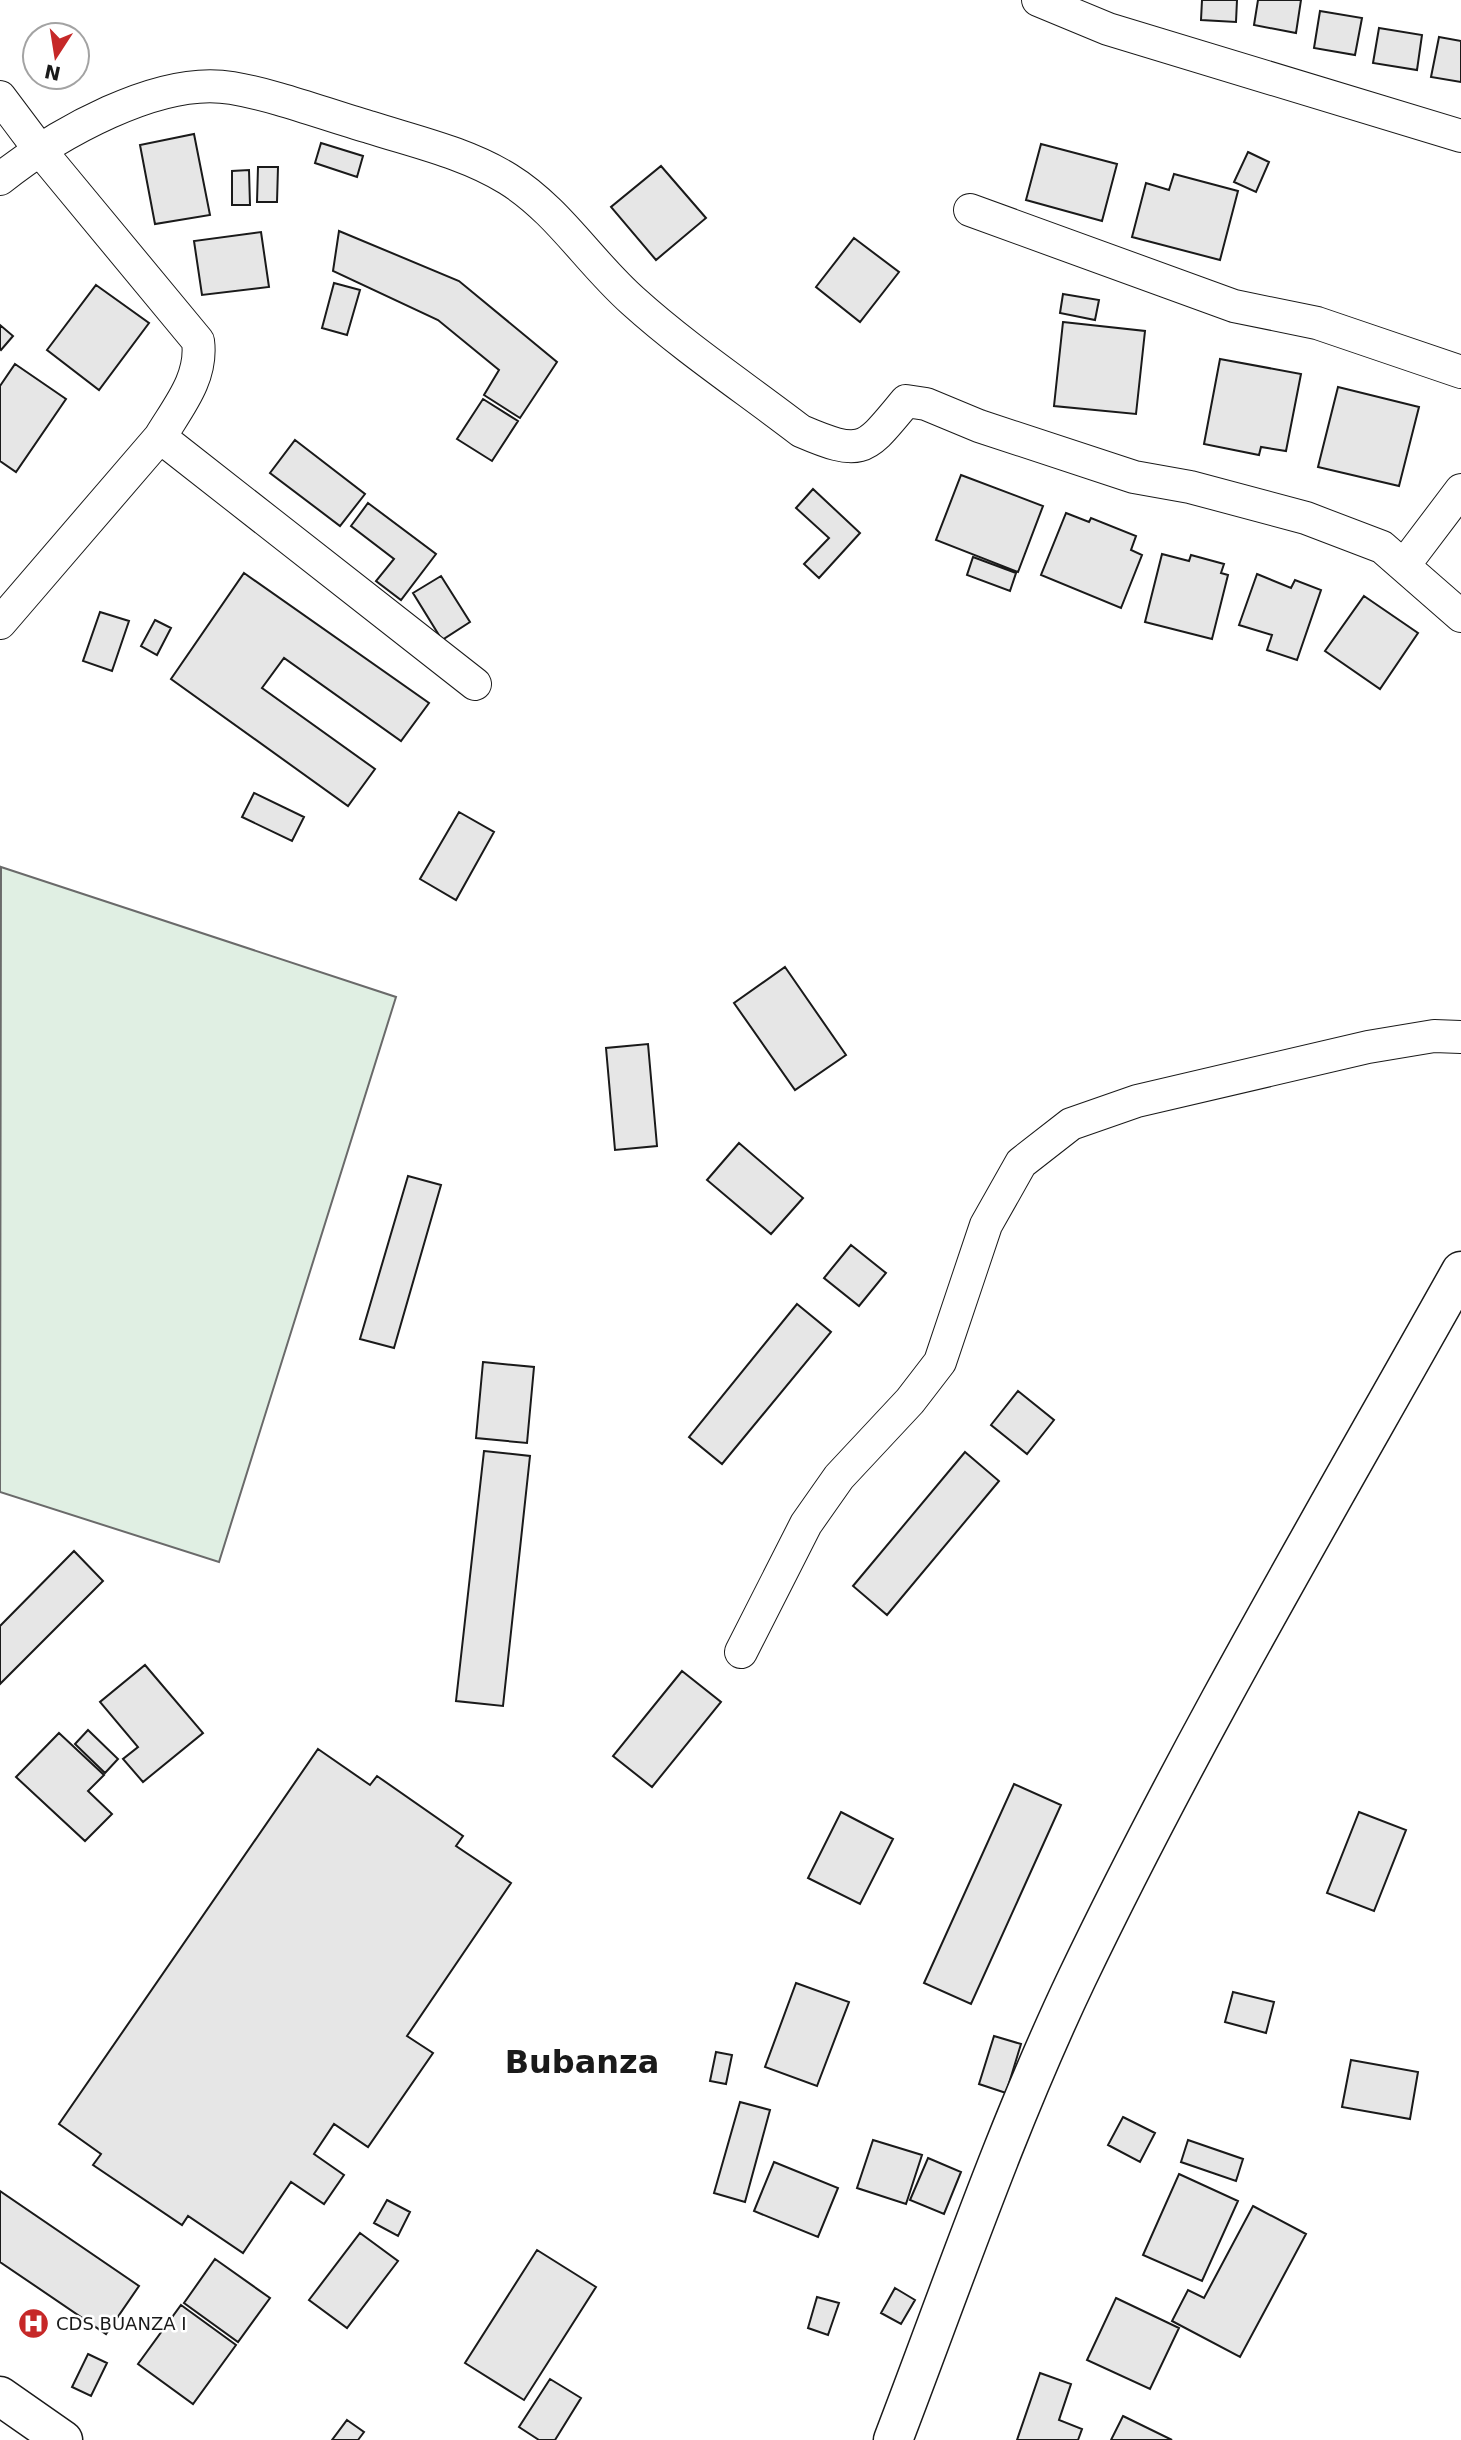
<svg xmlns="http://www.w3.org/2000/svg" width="1461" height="2440" font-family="'DejaVu Sans',sans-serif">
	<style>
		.green { fill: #e0efe3; stroke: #6a6a6a; stroke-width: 2 }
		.building { fill: #e6e6e6; stroke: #1a1a1a; stroke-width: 2 }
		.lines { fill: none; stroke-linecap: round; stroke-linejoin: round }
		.minor-casing { stroke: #1a1a1a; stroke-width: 34 }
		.primary-casing { stroke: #1a1a1a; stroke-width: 41 }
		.minor { stroke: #fff; stroke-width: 32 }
		.primary { stroke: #fff; stroke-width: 38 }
		.labels { text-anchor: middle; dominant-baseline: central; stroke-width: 5; stroke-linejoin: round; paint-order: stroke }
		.poi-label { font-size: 18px; fill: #1a1a1a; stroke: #fff; text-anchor: start }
		.town-label { font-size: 32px; font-weight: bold; fill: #1a1a1a; stroke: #fff }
	</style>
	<rect width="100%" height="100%" fill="#fff"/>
	<!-- green -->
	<path class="green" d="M 1,867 L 396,997 L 219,1562 L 0,1492 Z"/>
	<!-- building -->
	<path class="building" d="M 1202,0 L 1237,0 L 1236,22 L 1201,20 Z
		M 1258,0 L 1301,0 L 1296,33 L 1254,25 Z
		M 1320,11 L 1362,18 L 1355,55 L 1314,48 Z
		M 1379,28 L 1422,35 L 1417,70 L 1373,63 Z
		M 1439,37 L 1461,41 L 1461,82 L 1431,77 Z
		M 194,134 L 210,215 L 155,224 L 140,145 Z
		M 321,143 L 363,156 L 357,177 L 315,163 Z
		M 1041,144 L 1117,164 L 1102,221 L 1026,200 Z
		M 1248,152 L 1269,162 L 1256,192 L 1234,182 Z
		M 661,166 L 706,218 L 656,260 L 611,207 Z
		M 258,167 L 278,167 L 277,202 L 257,202 Z
		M 249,170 L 250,205 L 232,205 L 232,171 Z
		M 1174,174 L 1238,191 L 1220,260 L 1132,237 L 1146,183 L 1169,190 Z
		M 339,231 L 459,281 L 557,362 L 520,418 L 484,395 L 499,370 L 438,320 L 333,271 Z
		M 261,232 L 269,287 L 202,295 L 194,241 Z
		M 854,238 L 899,272 L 860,322 L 816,287 Z
		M 334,283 L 360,290 L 347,335 L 322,328 Z
		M 96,285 L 149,323 L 99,390 L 47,350 Z
		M 1063,294 L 1099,300 L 1095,320 L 1060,313 Z
		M 1063,322 L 1145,331 L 1136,414 L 1054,406 Z
		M 0,325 L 13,336 L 1,350 L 0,349 Z
		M 1220,359 L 1301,374 L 1286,451 L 1261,447 L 1259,455 L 1204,444 Z
		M 15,364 L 66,399 L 16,472 L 0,461 L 0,386 Z
		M 1338,387 L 1419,407 L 1399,486 L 1318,467 Z
		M 483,399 L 518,421 L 492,461 L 457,439 Z
		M 295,440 L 365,494 L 340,526 L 270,473 Z
		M 961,475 L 1043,506 L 1018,572 L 936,540 Z
		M 813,489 L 860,533 L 819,578 L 804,564 L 829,538 L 796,508 Z
		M 368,503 L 436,554 L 401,600 L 376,581 L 394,559 L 351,526 Z
		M 1066,513 L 1089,522 L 1091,518 L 1136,536 L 1131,550 L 1142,555 L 1121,608 L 1041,575 Z
		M 1162,554 L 1189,561 L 1191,555 L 1224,564 L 1221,573 L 1228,575 L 1212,639 L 1145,622 Z
		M 973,557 L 1016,573 L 1010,591 L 967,575 Z
		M 244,573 L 429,703 L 401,741 L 284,658 L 262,688 L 375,769 L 348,806 L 171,679 Z
		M 1257,574 L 1291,588 L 1295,580 L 1321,590 L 1297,660 L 1267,650 L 1272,635 L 1239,625 Z
		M 441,576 L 470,622 L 442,640 L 413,593 Z
		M 1364,596 L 1418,633 L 1380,689 L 1325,651 Z
		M 100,612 L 129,621 L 112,671 L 83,661 Z
		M 155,620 L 171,628 L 157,655 L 141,646 Z
		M 254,793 L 304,817 L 292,841 L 242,817 Z
		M 459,812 L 494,832 L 456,900 L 420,879 Z
		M 785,967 L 846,1055 L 795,1090 L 734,1003 Z
		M 648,1044 L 657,1146 L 615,1150 L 606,1048 Z
		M 739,1143 L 803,1198 L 771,1234 L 707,1180 Z
		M 408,1176 L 441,1185 L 394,1348 L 360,1339 Z
		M 851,1245 L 886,1273 L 859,1306 L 824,1278 Z
		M 797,1304 L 831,1332 L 722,1464 L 689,1437 Z
		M 483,1362 L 534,1367 L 527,1443 L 476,1438 Z
		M 1018,1391 L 1054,1420 L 1027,1454 L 991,1425 Z
		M 484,1451 L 530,1456 L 503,1706 L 456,1701 Z
		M 965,1452 L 999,1481 L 887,1615 L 853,1586 Z
		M 74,1551 L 103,1581 L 0,1684 L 0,1626 Z
		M 145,1665 L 203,1733 L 143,1782 L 123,1759 L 138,1747 L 100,1702 Z
		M 682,1671 L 721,1702 L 652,1787 L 613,1756 Z
		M 88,1730 L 118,1759 L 105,1773 L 75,1744 Z
		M 59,1733 L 104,1775 L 88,1791 L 112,1814 L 85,1841 L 16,1777 Z
		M 318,1749 L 370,1785 L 377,1776 L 463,1836 L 456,1846 L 511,1883 L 407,2036 L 433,2053 L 368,2147 L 334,2124 L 314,2154 L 344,2175 L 324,2204 L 291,2182 L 243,2253 L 188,2216 L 182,2225 L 93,2165 L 101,2154 L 59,2124 Z
		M 1014,1784 L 1061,1805 L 971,2004 L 924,1983 Z
		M 841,1812 L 893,1839 L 860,1904 L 808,1878 Z
		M 1359,1812 L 1406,1830 L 1374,1911 L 1327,1893 Z
		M 796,1983 L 849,2002 L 817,2086 L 765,2067 Z
		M 1233,1992 L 1274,2002 L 1266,2033 L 1225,2022 Z
		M 994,2036 L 1021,2044 L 1006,2093 L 979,2084 Z
		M 716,2052 L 732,2055 L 726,2084 L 710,2081 Z
		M 1351,2060 L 1418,2072 L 1410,2119 L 1342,2107 Z
		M 740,2102 L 770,2110 L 745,2202 L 714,2193 Z
		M 1123,2117 L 1155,2133 L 1140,2162 L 1108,2145 Z
		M 873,2140 L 922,2155 L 906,2204 L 857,2188 Z
		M 1188,2140 L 1243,2159 L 1236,2181 L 1181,2162 Z
		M 928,2158 L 961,2172 L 944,2214 L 910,2200 Z
		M 774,2162 L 838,2188 L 818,2237 L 754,2211 Z
		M 1179,2174 L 1238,2201 L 1202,2281 L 1143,2255 Z
		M 0,2191 L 139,2286 L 106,2334 L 0,2262 Z
		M 387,2200 L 410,2212 L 398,2236 L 374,2223 Z
		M 1253,2206 L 1306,2234 L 1240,2357 L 1172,2321 L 1188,2290 L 1204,2298 Z
		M 360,2233 L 398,2261 L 347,2328 L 309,2300 Z
		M 537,2250 L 596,2287 L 524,2400 L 465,2363 Z
		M 215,2259 L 270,2298 L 238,2342 L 184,2303 Z
		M 895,2288 L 915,2300 L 901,2324 L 881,2313 Z
		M 817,2297 L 839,2303 L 828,2335 L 808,2328 Z
		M 1116,2298 L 1179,2328 L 1150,2389 L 1087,2360 Z
		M 181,2305 L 236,2345 L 193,2404 L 138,2364 Z
		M 88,2354 L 107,2363 L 91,2396 L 72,2387 Z
		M 1040,2373 L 1071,2384 L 1059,2420 L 1082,2429 L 1078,2440 L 1017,2440 Z
		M 550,2379 L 581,2398 L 555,2440 L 539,2440 L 519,2427 Z
		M 1123,2416 L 1172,2440 L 1111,2440 Z
		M 347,2420 L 364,2432 L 358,2440 L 332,2440 Z"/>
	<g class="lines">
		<defs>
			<path id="minor" d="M 1038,0 L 1108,29 L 1461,136
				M 0,97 L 39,149 L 198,341 C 203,378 178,407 160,437
				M 0,179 C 55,135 159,75 232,88 C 278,96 324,114 369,127 C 416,142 466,153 508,179 C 558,210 589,262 633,301 C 685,348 745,388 801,431 C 864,458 865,450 906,401 L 926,404 L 979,426 L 1134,477 L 1190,487 L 1306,518 L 1382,547 L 1461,616
				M 970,210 L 1234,306 L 1317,323 L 1461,372
				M 1405,564 L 1461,490
				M 0,623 L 160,437 L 475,684
				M 741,1652 L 806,1524 L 839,1477 L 910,1401 L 940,1362 L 986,1225 L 1021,1163 L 1071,1124 L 1137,1101 L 1368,1047 L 1434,1036 L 1461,1037"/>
			<path id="primary" d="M 0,2396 L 63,2440
				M 893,2440 C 952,2286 1006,2127 1077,1978 C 1193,1736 1330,1505 1461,1271"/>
		</defs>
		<!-- minor casing -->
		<use href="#minor" class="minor-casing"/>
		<!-- primary casing -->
		<use href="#primary" class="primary-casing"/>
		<!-- minor -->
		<use href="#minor" class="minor"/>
		<!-- primary -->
		<use href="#primary" class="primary"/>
	</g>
	<!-- icons -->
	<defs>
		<symbol id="hospital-disc" viewBox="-11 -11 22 22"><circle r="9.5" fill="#c62828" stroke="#fff"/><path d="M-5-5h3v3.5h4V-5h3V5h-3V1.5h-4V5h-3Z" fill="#fff"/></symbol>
	</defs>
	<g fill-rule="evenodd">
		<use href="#hospital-disc" x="16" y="2306" width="35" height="35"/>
	</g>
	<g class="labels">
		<!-- poi labels -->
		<g class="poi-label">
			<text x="56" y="2323">CDS BUANZA I</text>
		</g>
		<!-- town labels -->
		<g class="town-label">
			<text x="582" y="2062">Bubanza</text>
		</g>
	</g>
	<!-- north arrow -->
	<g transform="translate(56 56) rotate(192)"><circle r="33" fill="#ffffff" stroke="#a3a3a3" stroke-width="2"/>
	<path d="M0-5L12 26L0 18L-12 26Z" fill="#c62828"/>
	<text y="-10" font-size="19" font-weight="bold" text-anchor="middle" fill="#1a1a1a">N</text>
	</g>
</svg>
